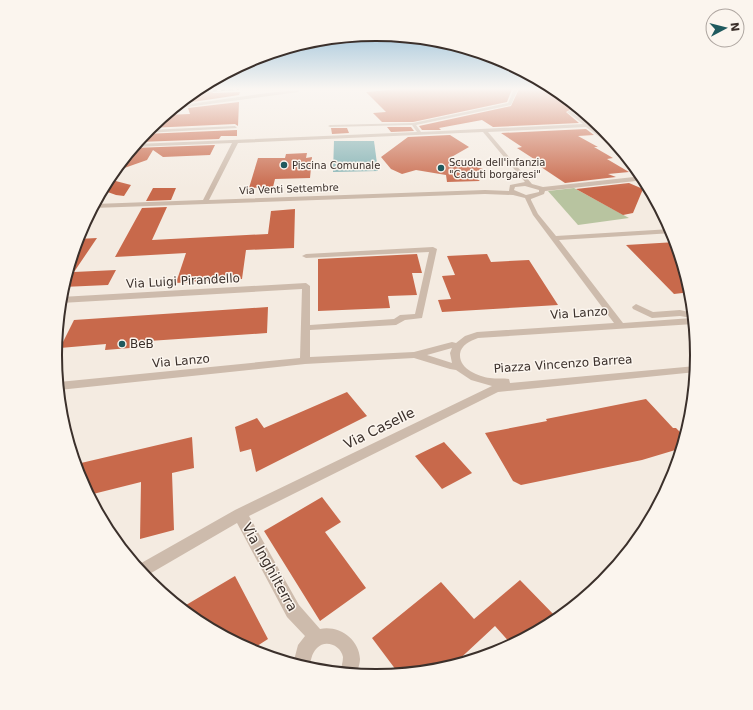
<svg xmlns="http://www.w3.org/2000/svg" width="753" height="710" font-family="'DejaVu Sans',sans-serif">
	<style>
		.green { fill: #b8c4a0 }
		.water { fill: #7fb0b2 }
		.building { fill: #c8694b }
		.lines { fill: none; stroke-linecap: round; stroke-linejoin: round }
		.minor { fill: #cdbbac; fill-rule: evenodd }
		.rail-casing { stroke: #3b302b; stroke-width: 2 }
		.rail { stroke: #fbf5ee; stroke-width: 1.5; stroke-dasharray: 4; stroke-linecap: butt }
		.poi-dot { fill: #1f5a5e; stroke: #fbf5ee; stroke-width: 1.5 }
		.labels { text-anchor: middle; dominant-baseline: central; stroke-width: 3; stroke-linejoin: round; paint-order: stroke }
		.far-poi-label { font-size: 10px; fill: #3b302b; stroke: #fbf5ee; text-anchor: start }
		.far-street-label { font-size: 10px; fill: #3b302b; stroke: #fbf5ee }
		.street-label { font-size: 12px; fill: #3b302b; stroke: #fbf5ee }
		.poi-label { font-size: 12px; fill: #3b302b; stroke: #fbf5ee; text-anchor: start }
		.near-street-label { font-size: 14px; fill: #3b302b; stroke: #fbf5ee }
		.rim { fill: none; stroke: #3b302b; stroke-width: 2 }
	</style>
	<rect width="100%" height="100%" fill="#f4ebe1"/>
	<!-- green -->
	<path class="green" d="M 574,188 L 629,218 L 578,225 L 548,191 Z"/>
	<!-- water -->
	<path class="water" d="M 334,141 L 374,141 L 378,171 L 333,172 Z"/>
	<!-- building -->
	<path class="building" d="M 399,89 L 512,89 L 507,102 L 413,122 L 382,122 L 373,113 L 386,112 L 366,92 Z
		M 519,89 L 557,89 L 577,106 L 566,112 L 579,123 L 493,127 L 482,120 L 439,128 L 441,130 L 422,130 L 419,126 L 511,106 Z
		M 213,92 L 212,93 L 240,92 L 239,95 L 186,103 L 185,99 L 193,93 Z
		M 239,102 L 238,126 L 235,124 L 149,128 L 165,115 L 190,114 L 188,108 Z
		M 581,110 L 594,120 L 597,122 L 588,122 L 575,112 Z
		M 387,127 L 411,127 L 414,131 L 391,132 Z
		M 331,128 L 347,128 L 349,133 L 332,134 Z
		M 586,129 L 594,135 L 578,136 L 598,147 L 594,147 L 613,158 L 607,159 L 629,172 L 608,174 L 616,177 L 565,183 L 529,159 L 534,159 L 517,148 L 522,147 L 501,133 Z
		M 237,130 L 237,136 L 221,136 L 219,139 L 138,142 L 144,134 Z
		M 450,135 L 469,147 L 448,159 L 483,169 L 470,174 L 480,181 L 447,182 L 446,175 L 416,170 L 402,174 L 391,169 L 381,157 L 408,137 Z
		M 215,145 L 210,155 L 163,157 L 153,150 L 147,160 L 113,172 L 133,148 Z
		M 307,153 L 306,158 L 312,157 L 310,178 L 275,179 L 273,187 L 249,188 L 258,158 L 285,158 L 286,154 Z
		M 108,179 L 131,185 L 124,196 L 116,195 L 102,190 Z
		M 629,183 L 643,189 L 633,213 L 623,215 L 576,189 Z
		M 153,188 L 176,188 L 171,200 L 146,201 Z
		M 167,207 L 152,240 L 268,234 L 271,211 L 295,209 L 294,248 L 246,250 L 242,279 L 176,283 L 186,253 L 115,257 L 142,208 Z
		M 97,238 L 74,272 L 116,270 L 108,285 L 63,287 L 78,239 Z
		M 676,242 L 691,292 L 674,294 L 626,245 Z
		M 417,254 L 422,273 L 412,273 L 417,295 L 388,296 L 390,308 L 318,311 L 318,259 Z
		M 487,254 L 491,262 L 529,260 L 558,305 L 442,312 L 438,300 L 451,299 L 442,276 L 455,275 L 447,256 Z
		M 268,307 L 267,333 L 134,342 L 130,348 L 105,350 L 106,344 L 60,348 L 74,320 Z
		M 347,392 L 367,416 L 256,472 L 251,449 L 240,452 L 235,427 L 257,418 L 264,428 Z
		M 646,399 L 673,428 L 676,428 L 685,437 L 682,448 L 642,460 L 521,485 L 513,481 L 485,433 L 547,421 L 546,419 Z
		M 192,437 L 194,468 L 172,473 L 174,530 L 140,539 L 141,482 L 89,495 L 80,478 L 81,463 Z
		M 444,442 L 472,473 L 442,489 L 415,456 Z
		M 322,497 L 341,522 L 325,532 L 366,588 L 320,621 L 264,531 Z
		M 235,576 L 268,639 L 251,650 L 198,622 L 181,608 Z
		M 520,580 L 558,619 L 512,645 L 495,626 L 452,666 L 439,670 L 399,674 L 372,638 L 441,582 L 474,619 Z"/>
	<g class="lines">
		<!-- minor -->
		<path class="minor" d="M 514,89 L 518,89 L 511,105 L 416,125 L 421,132 L 583,124 L 567,112 L 578,107 L 580,109 L 572,112 L 588,124 L 598,124 L 601,126 L 592,127 L 618,145 L 623,152 L 620,152 L 586,127 L 488,132 L 532,184 L 543,187 L 643,176 L 645,180 L 545,191 L 544,194 L 531,199 L 531,200 L 538,214 L 556,236 L 671,229 L 673,233 L 559,240 L 623,323 L 692,318 L 680,316 L 652,318 L 633,309 L 632,307 L 636,304 L 653,312 L 680,310 L 693,313 L 694,324 L 478,338 C 470,341 461,345 460,354 C 459,369 478,376 490,378 C 496,379 503,378 509,379 L 510,383 L 696,366 L 696,372 L 498,392 L 249,516 L 299,605 L 320,629 C 339,625 359,639 360,659 C 360,663 358,670 356,674 L 340,672 C 341,668 343,662 343,657 C 341,645 325,639 317,648 C 311,654 311,661 309,668 L 293,664 L 298,645 L 305,636 L 287,617 L 237,523 L 146,576 L 145,577 L 136,566 L 235,510 L 492,386 L 471,380 L 456,370 L 450,369 L 414,358 L 305,364 L 59,390 L 59,382 L 300,358 L 302,289 L 61,303 L 61,297 L 306,283 L 310,286 L 310,325 L 394,319 L 400,315 L 415,314 L 429,252 L 306,258 L 302,256 L 306,254 L 433,247 L 437,249 L 422,318 L 405,320 L 396,325 L 310,330 L 310,357 L 414,352 L 452,342 L 456,343 L 465,336 L 477,332 L 614,323 L 533,215 L 525,198 L 513,195 L 485,194 L 93,208 L 95,204 L 203,200 L 232,143 L 134,147 L 136,144 L 417,132 L 412,125 L 330,127 L 328,126 L 330,125 L 413,123 L 508,103 ZM 483,132 L 525,182 L 510,185 L 509,191 L 485,190 L 209,200 L 238,143 ZM 525,186 L 539,190 L 539,192 L 526,195 L 514,190 L 515,187 ZM 452,348 L 450,353 L 452,363 L 427,355 Z
			M 298,90 L 299,92 L 172,109 L 176,106 L 267,93 Z
			M 235,126 L 237,128 L 145,133 L 148,130 Z"/>
		<defs>
			<path id="rail" d="M 193,92 L 238,89"/>
		</defs>
		<!-- rail casing -->
		<use href="#rail" class="rail-casing"/>
		<!-- rail -->
		<use href="#rail" class="rail"/>
	</g>
	<!-- sky -->
	<linearGradient id="sky" x2="0" y2="1"><stop stop-color="#7eb2d2"/><stop offset="0.47" stop-color="#faf6f2"/><stop offset="1" stop-color="#faf6f2" stop-opacity="0"/></linearGradient>
	<rect width="753" height="189" fill="url(#sky)"/>
	<!-- markers -->
	<g class="poi-dot">
		<circle cx="284" cy="165" r="4"/>
		<circle cx="441" cy="168" r="4"/>
		<circle cx="122" cy="344" r="4"/>
	</g>
	<g class="labels">
		<!-- far-poi labels -->
		<g class="far-poi-label">
			<text x="449" y="162">Scuola dell'infanzia<tspan x="449" dy="12">"Caduti borgaresi"</tspan></text>
			<text x="292" y="165">Piscina Comunale</text>
		</g>
		<!-- far-street labels -->
		<g class="far-street-label">
			<text transform="translate(289 189) rotate(-2)">Via Venti Settembre</text>
		</g>
		<!-- street labels -->
		<g class="street-label">
			<text transform="translate(183 281) rotate(-3)">Via Luigi Pirandello</text>
			<text transform="translate(579 313) rotate(-4)">Via Lanzo</text>
			<text transform="translate(181 361) rotate(-5)">Via Lanzo</text>
			<text transform="translate(563 364) rotate(-4)">Piazza Vincenzo Barrea</text>
		</g>
		<!-- poi labels -->
		<g class="poi-label">
			<text x="130" y="344">BeB</text>
		</g>
		<!-- near-street labels -->
		<g class="near-street-label">
			<text transform="translate(379 428) rotate(-26)">Via Caselle</text>
			<text transform="translate(270 567) rotate(61)">Via Inghilterra</text>
		</g>
	</g>
	<!-- crop -->
	<path d="M0 0H753V710H0ZM62 355a314 314 0 1 1 628 0a314 314 0 1 1-628 0Z" fill="#fbf5ee" fill-rule="evenodd"/>
	<path class="rim" d="M62 355a314 314 0 1 1 628 0a314 314 0 1 1-628 0Z"/>
	<!-- north arrow -->
	<g transform="translate(725 28) rotate(83)"><circle r="19" fill="#fbf5ee" stroke="#aea6a0"/>
	<path d="M0-3L7 15L0 10L-7 15Z" fill="#1f5a5e"/>
	<text y="-6" font-size="11" font-weight="bold" text-anchor="middle" fill="#3b302b">N</text>
	</g>
</svg>
